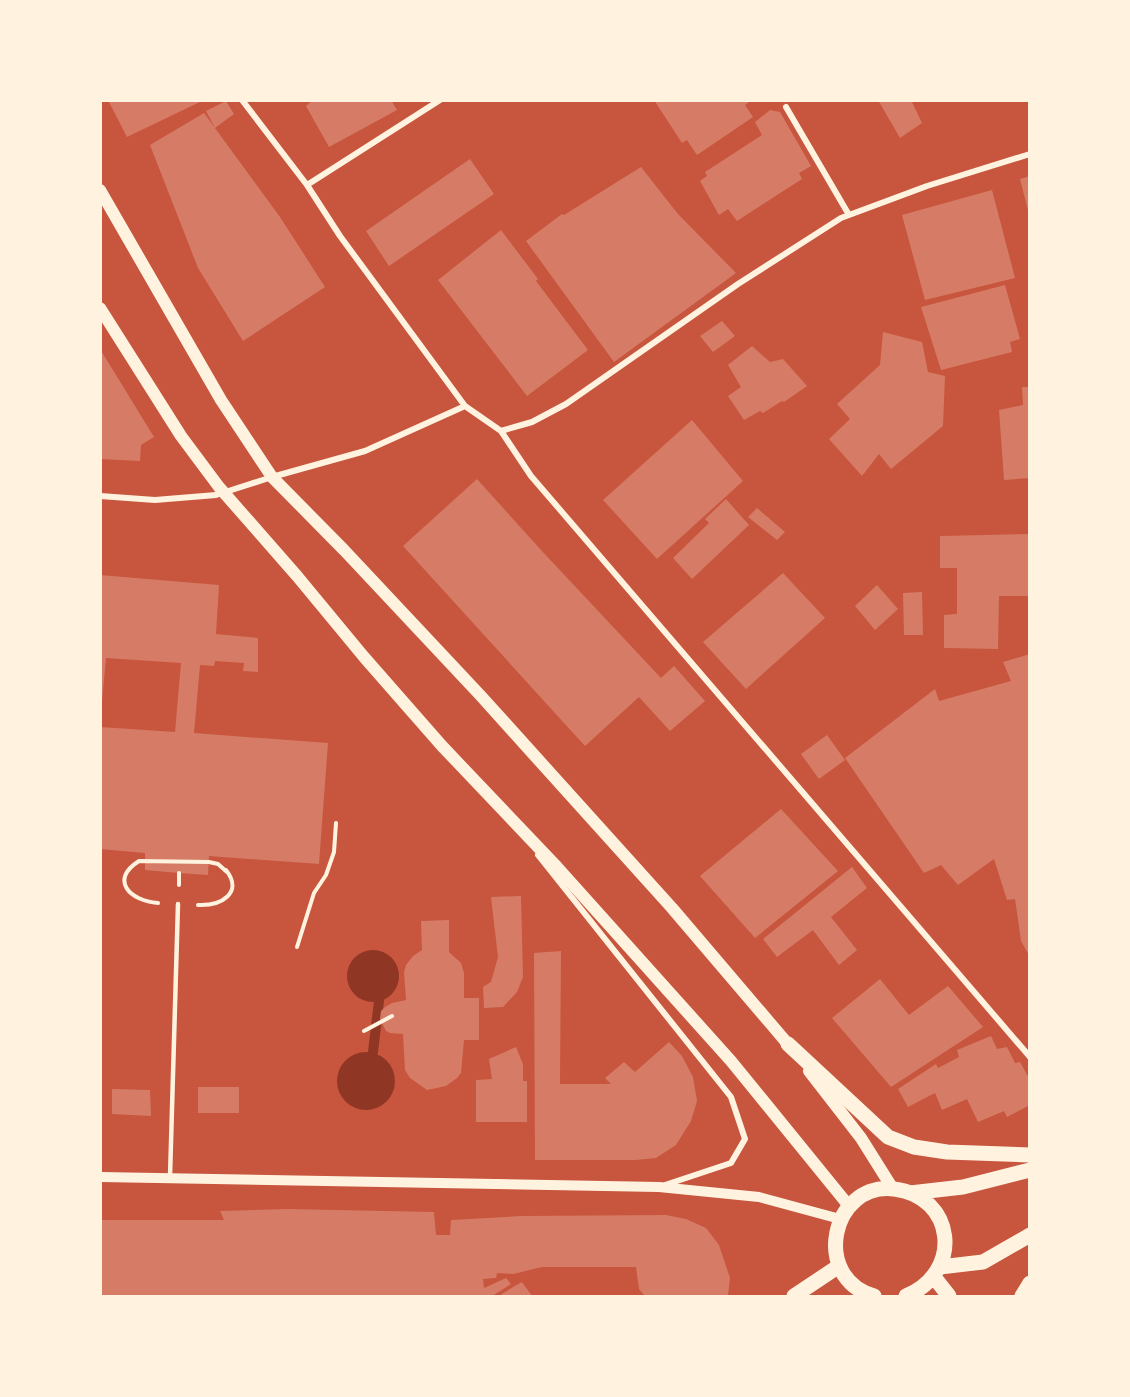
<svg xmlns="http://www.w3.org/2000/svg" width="1130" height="1397" font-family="Mulish,sans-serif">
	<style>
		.water { fill: #8f3625 }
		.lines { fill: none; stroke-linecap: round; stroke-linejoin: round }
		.stream { stroke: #8f3625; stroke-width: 10 }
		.building { fill: #d67c66 }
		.path { stroke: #fff3e0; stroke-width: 4 }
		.service { stroke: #fff3e0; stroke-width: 4.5 }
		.minor { stroke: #fff3e0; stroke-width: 6 }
		.tertiary { stroke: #fff3e0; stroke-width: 10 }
		.secondary { stroke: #fff3e0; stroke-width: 12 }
		.primary { stroke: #fff3e0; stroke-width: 15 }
	</style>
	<rect width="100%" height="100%" fill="#c8553d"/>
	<!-- water -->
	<path class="water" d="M347 976a26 26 0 1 1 52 0a26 26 0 1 1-52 0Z
		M337 1081a29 29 0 1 1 58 0a29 29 0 1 1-58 0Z"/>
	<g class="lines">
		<!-- stream -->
		<path class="stream" d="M 373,1052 L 379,1001"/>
	</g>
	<!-- building -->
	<path class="building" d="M 108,100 L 204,100 L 127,137 Z
		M 313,100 L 391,100 L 397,110 L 329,147 L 306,106 Z
		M 654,100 L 752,100 L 745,105 L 753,117 L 697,155 L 687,140 L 682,143 Z
		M 878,100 L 911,100 L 922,123 L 900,138 Z
		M 226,101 L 234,114 L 215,128 L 206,111 Z
		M 770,110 L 780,112 L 811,166 L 799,173 L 802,179 L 737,221 L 728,209 L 719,215 L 700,181 L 707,176 L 705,172 L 762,135 L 755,122 Z
		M 204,113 L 280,217 L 325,287 L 243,341 L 198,268 L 150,145 Z
		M 470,159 L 494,194 L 389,266 L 366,231 Z
		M 641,167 L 678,214 L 736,273 L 614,362 L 526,241 L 562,214 L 564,215 Z
		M 1030,176 L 1030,214 L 1029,214 L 1020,179 Z
		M 992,190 L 1015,278 L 925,300 L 902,215 Z
		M 501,230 L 538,279 L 536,281 L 588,350 L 527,396 L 438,280 Z
		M 1005,285 L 1020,339 L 1010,342 L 1012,352 L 941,370 L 921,307 Z
		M 722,321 L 735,336 L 713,352 L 700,336 Z
		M 883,332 L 922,342 L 928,372 L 945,376 L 943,426 L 891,469 L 879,454 L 862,476 L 829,439 L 850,419 L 837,404 L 880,365 Z
		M 752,346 L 770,362 L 783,359 L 807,386 L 784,402 L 782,401 L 763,413 L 760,411 L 744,420 L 728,396 L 741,387 L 728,365 Z
		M 100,349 L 154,437 L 141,445 L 140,461 L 100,459 Z
		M 1022,387 L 1030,387 L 1030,478 L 1004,480 L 999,410 L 1023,405 Z
		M 692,420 L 743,481 L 657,559 L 603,500 Z
		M 477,479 L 541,550 L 661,678 L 674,666 L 705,701 L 670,731 L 639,697 L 585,746 L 403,546 Z
		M 726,499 L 749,525 L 692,579 L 673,558 L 709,523 L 705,519 Z
		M 757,508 L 785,532 L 777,540 L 748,517 Z
		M 1030,534 L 1030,596 L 999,596 L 998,649 L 944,648 L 944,615 L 957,614 L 957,568 L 940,568 L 940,536 Z
		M 783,573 L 825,618 L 746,689 L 703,642 Z
		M 100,575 L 219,585 L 216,634 L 258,638 L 258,672 L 243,671 L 244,663 L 215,661 L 214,666 L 200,665 L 194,733 L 328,743 L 319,864 L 209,856 L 208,875 L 179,873 L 145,870 L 145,853 L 100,849 L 100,727 L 175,732 L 181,663 L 106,658 L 102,701 L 100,701 Z
		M 877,585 L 898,609 L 875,630 L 855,606 Z
		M 922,592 L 923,635 L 904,635 L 903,593 Z
		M 1030,654 L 1030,957 L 1021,941 L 1015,899 L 1007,900 L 994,859 L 958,885 L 941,865 L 924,873 L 845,758 L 935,689 L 939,701 L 1011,681 L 1003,662 Z
		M 827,735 L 845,760 L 819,779 L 801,754 Z
		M 781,809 L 838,871 L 755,938 L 700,876 Z
		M 852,867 L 867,888 L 831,917 L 857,950 L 839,965 L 813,930 L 777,957 L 763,939 Z
		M 521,896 L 523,977 L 517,992 L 503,1007 L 484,1008 L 483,987 L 491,982 L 498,957 L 491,897 Z
		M 449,920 L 449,952 L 461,963 L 464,973 L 464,998 L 479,998 L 479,1040 L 464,1040 L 461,1073 L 457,1078 L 446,1086 L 427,1090 L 410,1078 L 405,1070 L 403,1034 L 390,1033 L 386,1031 L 380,1019 L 381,1011 L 385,1007 L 392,1003 L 406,1000 L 404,972 L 406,965 L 413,956 L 422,950 L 421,921 Z
		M 561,951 L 560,1084 L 611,1084 L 605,1078 L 624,1062 L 635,1072 L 669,1042 L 682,1056 L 693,1077 L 697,1101 L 691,1121 L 676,1145 L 656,1158 L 636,1160 L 535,1160 L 534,953 Z
		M 880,979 L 909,1015 L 948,986 L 983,1027 L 891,1087 L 832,1018 Z
		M 991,1036 L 997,1049 L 1007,1047 L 1015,1063 L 1020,1062 L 1030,1080 L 1030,1105 L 1007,1117 L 1004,1111 L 978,1122 L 967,1099 L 942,1110 L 935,1093 L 908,1107 L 898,1089 L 936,1064 L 938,1068 L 959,1057 L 957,1050 Z
		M 516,1047 L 523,1064 L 523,1081 L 527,1081 L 527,1122 L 476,1122 L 476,1080 L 492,1079 L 489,1059 Z
		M 198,1087 L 239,1087 L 239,1113 L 198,1113 Z
		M 112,1089 L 150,1090 L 151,1116 L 112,1114 Z
		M 288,1209 L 434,1212 L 436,1235 L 450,1235 L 451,1220 L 521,1216 L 666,1215 L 686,1219 L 706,1228 L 719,1245 L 730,1278 L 728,1296 L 645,1296 L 639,1289 L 636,1267 L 542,1267 L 513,1274 L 497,1273 L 496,1278 L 483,1279 L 484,1288 L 506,1278 L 511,1284 L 492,1296 L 100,1296 L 100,1220 L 224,1220 L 220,1211 Z
		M 522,1282 L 532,1296 L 499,1296 L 513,1287 Z"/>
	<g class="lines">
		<!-- path -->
		<path class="path" d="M 179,885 L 179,873
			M 158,903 C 130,901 109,880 139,861 L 209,862 L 218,864 L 227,872
			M 198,905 C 221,906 244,893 226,870
			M 297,947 L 314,893 L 326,875 L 334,852 L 336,823
			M 364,1031 L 392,1016"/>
		<!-- service -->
		<path class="service" d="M 170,1177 L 178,904"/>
		<!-- minor -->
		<path class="minor" d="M 242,100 L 307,185 L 340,236 L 465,406 L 501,431 L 531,476 L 1030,1057
			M 786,107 L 849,215
			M 307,185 L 440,100
			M 501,431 L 532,422 L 566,404 L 738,284 L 841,218 L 927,186 L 1030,154
			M 100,496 L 155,500 L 216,495 L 272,477 L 365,451 L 465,406
			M 538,855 L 731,1097 L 745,1139 L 731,1163 L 665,1185"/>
		<!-- tertiary -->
		<path class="tertiary" d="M 100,1177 L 659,1187 L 759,1197 L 840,1219"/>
		<!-- secondary -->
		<path class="secondary" d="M 100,190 L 221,400 L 272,477 L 344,550 L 480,695 L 672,908 L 793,1050
			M 100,308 L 181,436 L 219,487 L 297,576 L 364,657 L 442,746 L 557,867 L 731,1061 L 849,1206
			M 809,1071 L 861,1138 L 893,1189"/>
		<!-- primary -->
		<path class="primary" d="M 788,1044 L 888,1137 L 914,1147 L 947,1152 L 1030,1155
			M 910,1193 L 963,1187 L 1030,1170
			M 940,1267 L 983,1262 L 1030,1235
			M 934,1277 L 949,1296
			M 794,1296 L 839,1266
			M 874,1296 C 811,1278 831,1182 894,1189 C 955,1196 964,1272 906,1296
			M 1022,1296 L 1030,1283"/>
	</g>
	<!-- border -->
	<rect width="1130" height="1397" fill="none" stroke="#fff3e0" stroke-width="204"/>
</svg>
